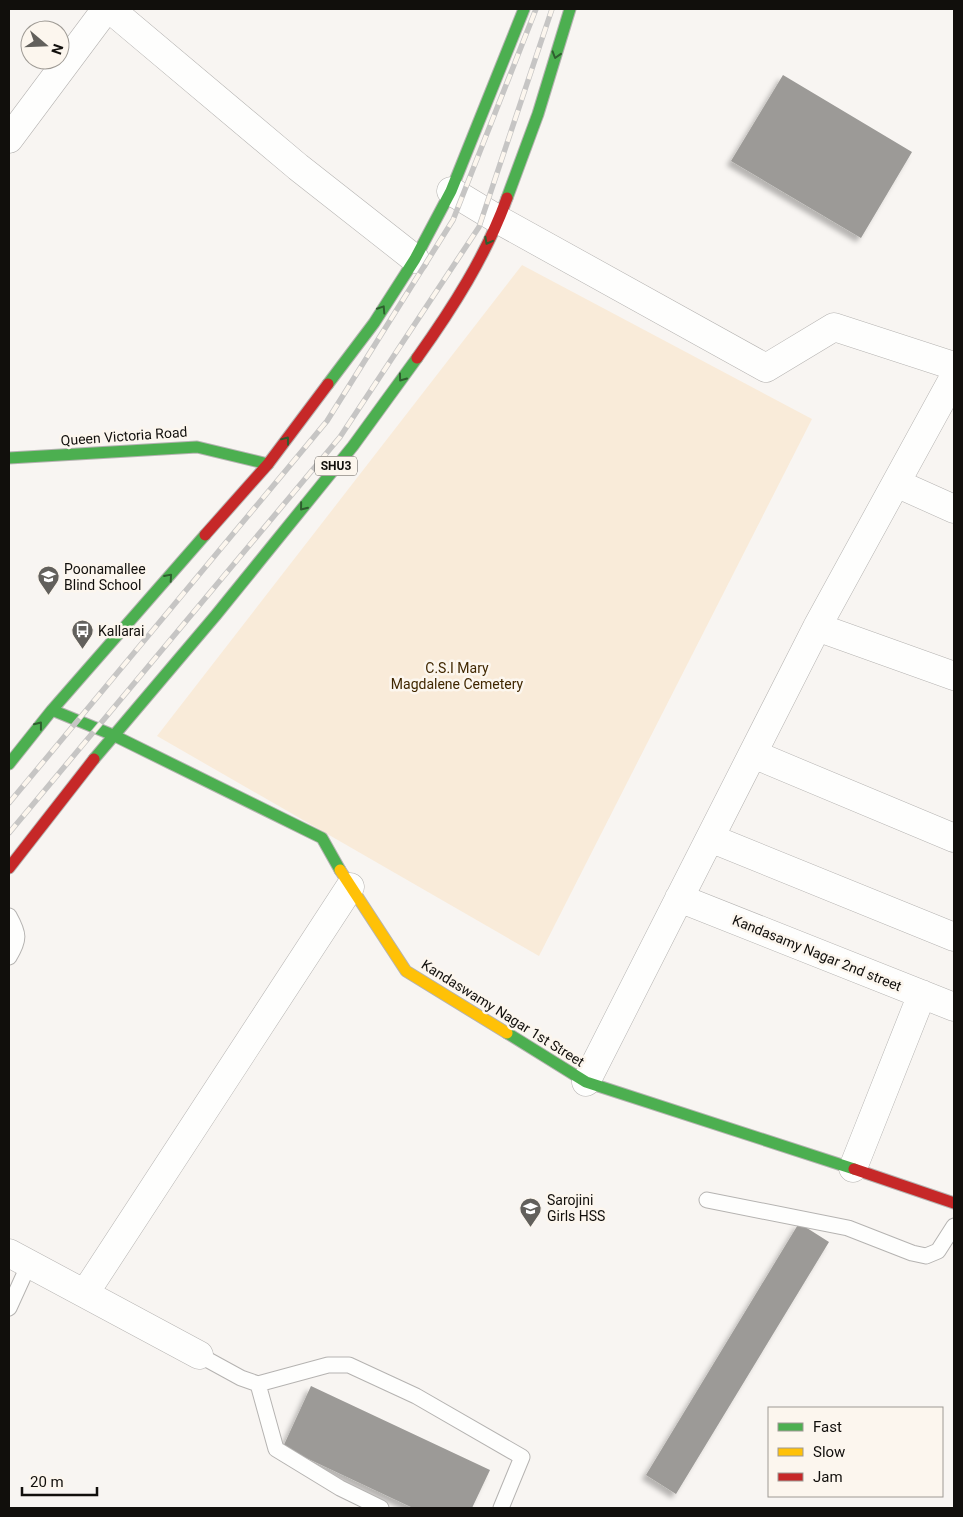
<svg xmlns="http://www.w3.org/2000/svg" width="963" height="1517" font-family="Roboto,sans-serif">
	<style>
		.green { fill: #f9ebd9 }
		.building { fill: #9c9a97; filter: url(#shadow) }
		.lines { fill: none; stroke-linecap: round; stroke-linejoin: round }
		.lane-casing { stroke: #b5b3b1; stroke-width: 17 }
		.street-casing { stroke: #b5b3b1; stroke-width: 29 }
		.fast-casing { stroke: #b5b3b1; stroke-width: 13 }
		.slow-casing { stroke: #b5b3b1; stroke-width: 13 }
		.jam-casing { stroke: #b5b3b1; stroke-width: 13 }
		.lane { stroke: #fefefd; stroke-width: 15 }
		.street { stroke: #fefefd; stroke-width: 28 }
		.fast { stroke: #4caf50; stroke-width: 11 }
		.slow { stroke: #ffc107; stroke-width: 11 }
		.jam { stroke: #c62828; stroke-width: 11 }
		.rail-casing { stroke: #c6c5c4; stroke-width: 5.5 }
		.rail { stroke: #fcf6ee; stroke-width: 4; stroke-dasharray: 11; stroke-linecap: butt }
		.oneway { stroke: #2e5f2e }
		.labels { text-anchor: middle; dominant-baseline: central; stroke-width: 5; stroke-linejoin: round; paint-order: stroke }
		.shield { fill: #fcf6ee; stroke: #585450; stroke-width: 1 }
		.shield-label { font-size: 12px; font-weight: bold; fill: #110f0c }
		.street-label { font-size: 14px; fill: #110f0c; stroke: #fcf6ee }
		.poi-label { font-size: 14px; fill: #110f0c; stroke: #fcf6ee; text-anchor: start }
		.park-label { font-size: 14px; fill: #402701; stroke: #fcf6ee }
	</style>
	<defs>
		<filter id="shadow"><feDropShadow dx="-4.5" dy="4.5" stdDeviation="2.5" flood-color="#0004"/></filter>
	</defs>
	<rect width="100%" height="100%" fill="#f8f5f2"/>
	<!-- green -->
	<path class="green" d="M 522,265 L 812,419 L 539,956 L 157,736 Z"/>
	<!-- building -->
	<path class="building" d="M 783,75 L 912,152 L 861,238 L 731,161 Z
		M 799,1223 L 829,1242 L 676,1494 L 646,1475 Z
		M 311,1386 L 490,1470 L 472,1508 L 413,1508 L 283,1447 Z"/>
	<g class="lines">
		<defs>
			<path id="lane" d="M 9,916 C 19,934 20,939 9,957
				M 707,1200 L 848,1228 L 912,1253 L 926,1256 L 938,1251 L 954,1226
				M 9,1308 L 29,1264
				M 199,1355 L 241,1378 L 258,1384 L 328,1365 L 349,1365 L 416,1396 L 522,1457 L 501,1508
				M 258,1384 L 276,1449 L 340,1488 L 381,1508"/>
			<path id="street" d="M 110,9 L 298,167 L 415,259
				M 9,139 L 106,9
				M 451,191 L 499,220 L 766,368 L 834,327 L 954,366
				M 896,483 L 954,509
				M 817,627 L 954,676
				M 753,754 L 954,838
				M 710,838 L 954,937
				M 679,898 L 954,1007
				M 586,1082 L 817,627 L 954,377
				M 853,1168 L 922,994
				M 9,1253 L 199,1355
				M 85,1293 L 350,887"/>
			<path id="fast" d="M 507,198 L 538,114 L 570,9
				M 328,384 L 374,323 L 415,259 L 451,191 L 524,9
				M 9,458 L 197,447 L 268,464
				M 52,710 L 113,735 L 322,838 L 340,870
				M 94,759 L 216,615 L 353,446 L 417,358
				M 9,764 L 52,710 L 205,535
				M 507,1033 L 586,1082 L 854,1169"/>
			<path id="slow" d="M 340,870 L 406,971 L 507,1033"/>
			<path id="jam" d="M 417,358 C 452,309 486,256 507,198
				M 205,535 L 268,464 L 328,384
				M 9,868 L 94,759
				M 854,1169 L 954,1203"/>
		</defs>
		<!-- lane casing -->
		<use href="#lane" class="lane-casing"/>
		<!-- street casing -->
		<use href="#street" class="street-casing"/>
		<!-- fast casing -->
		<use href="#fast" class="fast-casing"/>
		<!-- slow casing -->
		<use href="#slow" class="slow-casing"/>
		<!-- jam casing -->
		<use href="#jam" class="jam-casing"/>
		<!-- lane -->
		<use href="#lane" class="lane"/>
		<!-- street -->
		<use href="#street" class="street"/>
		<!-- fast -->
		<use href="#fast" class="fast"/>
		<!-- slow -->
		<use href="#slow" class="slow"/>
		<!-- jam -->
		<use href="#jam" class="jam"/>
		<defs>
			<path id="rail" d="M 9,803 L 327,421 L 453,220 L 536,9
				M 9,833 L 340,437 L 479,227 L 552,9"/>
		</defs>
		<!-- rail casing -->
		<use href="#rail" class="rail-casing"/>
		<!-- rail -->
		<use href="#rail" class="rail"/>
	</g>
	<!-- one-way arrows -->
	<defs><path id="oneway-chevron" d="M-2-3.5L2.5 0L-2 3.5" fill="none" stroke-width="1.6" stroke-linecap="round" stroke-linejoin="round" transform="scale(1.25)"/></defs>
	<g class="oneway">
		<use href="#oneway-chevron" transform="translate(556 55) rotate(107)"/>
		<use href="#oneway-chevron" transform="translate(488 241) rotate(118)"/>
		<use href="#oneway-chevron" transform="translate(382 309) rotate(-57)"/>
		<use href="#oneway-chevron" transform="translate(402 378) rotate(126)"/>
		<use href="#oneway-chevron" transform="translate(286 440) rotate(-53)"/>
		<use href="#oneway-chevron" transform="translate(303 507) rotate(129)"/>
		<use href="#oneway-chevron" transform="translate(169 577) rotate(-49)"/>
		<use href="#oneway-chevron" transform="translate(39 725) rotate(-52)"/>
	</g>
	<!-- icons -->
	<defs>
		<symbol id="school-pin" viewBox="-11 -11 22 30"><path d="M0 17L-7.5 6A9.5 9.5 0 1 1 7.5 6Z" fill="#62605c" stroke="#fcf6ee"/><path d="M0-5L7-2L0 1L-7-2ZM-4 1L0 2.5L4 1V4Q0 6-4 4Z" fill="#fff"/></symbol>
		<symbol id="bus-pin" viewBox="-11 -11 22 30"><path d="M0 17L-7.5 6A9.5 9.5 0 1 1 7.5 6Z" fill="#62605c" stroke="#fcf6ee"/><path d="M-5-6H5V4H4V6H2V4H-2V6H-4V4H-5ZM-3.5-4V0h7V-4ZM-3.5 1.2v1.5H-2V1.2ZM2 1.2v1.5H3.5V1.2Z" fill="#fff"/></symbol>
	</defs>
	<g fill-rule="evenodd">
		<use href="#school-pin" x="36" y="564" width="25" height="34"/>
		<use href="#bus-pin" x="70" y="618" width="25" height="34"/>
		<use href="#school-pin" x="518" y="1196" width="25" height="34"/>
	</g>
	<g class="labels">
		<!-- shield labels -->
		<rect class="shield" x="315" y="456.5" width="42" height="19" rx="4"/>
		<g class="shield-label">
			<text x="336" y="466">SHU3</text>
		</g>
		<!-- street labels -->
		<g class="street-label">
			<text transform="translate(124 436) rotate(-4)">Queen Victoria Road</text>
			<text transform="translate(817 953) rotate(22)">Kandasamy Nagar 2nd street</text>
			<text transform="translate(503 1013) rotate(32)">Kandaswamy Nagar 1st Street</text>
		</g>
		<!-- poi labels -->
		<g class="poi-label">
			<text x="64" y="569">Poonamallee<tspan x="64" dy="16">Blind School</tspan></text>
			<text x="98" y="631">Kallarai</text>
			<text x="547" y="1200">Sarojini<tspan x="547" dy="16">Girls HSS</tspan></text>
		</g>
		<!-- park labels -->
		<g class="park-label">
			<text x="457" y="668">C.S.I Mary<tspan x="457" dy="16">Magdalene Cemetery</tspan></text>
		</g>
	</g>
	<!-- border -->
	<rect width="963" height="1517" fill="none" stroke="#110f0c" stroke-width="20"/>
	<!-- legend -->
	<rect x="768" y="1407" width="175" height="90" fill="#fcf6ee" stroke="#9e9a94"/>
	<rect x="778" y="1423" width="25" height="8" fill="#4caf50" stroke="#9e9a94"/>
	<text x="813" y="1432" font-size="15" fill="#110f0c">Fast</text>
	<rect x="778" y="1448" width="25" height="8" fill="#ffc107" stroke="#9e9a94"/>
	<text x="813" y="1457" font-size="15" fill="#110f0c">Slow</text>
	<rect x="778" y="1473" width="25" height="8" fill="#c62828" stroke="#9e9a94"/>
	<text x="813" y="1482" font-size="15" fill="#110f0c">Jam</text>
	<!-- north arrow -->
	<g transform="translate(45 45) rotate(109)"><circle r="24" fill="#fcf6ee" stroke="#9e9a94"/>
	<path d="M0-4L9 19L0 12L-9 19Z" fill="#62605c"/>
	<text y="-8" font-size="14" font-weight="bold" text-anchor="middle" fill="#110f0c">N</text>
	</g>
	<!-- scale -->
	<path d="M22 1487v8h75v-8" fill="none" stroke="#110f0c" stroke-width="2.5"/>
	<text x="30" y="1487" font-size="15" fill="#110f0c" stroke="#fcf6ee" stroke-width="4" paint-order="stroke">20 m</text>
</svg>
